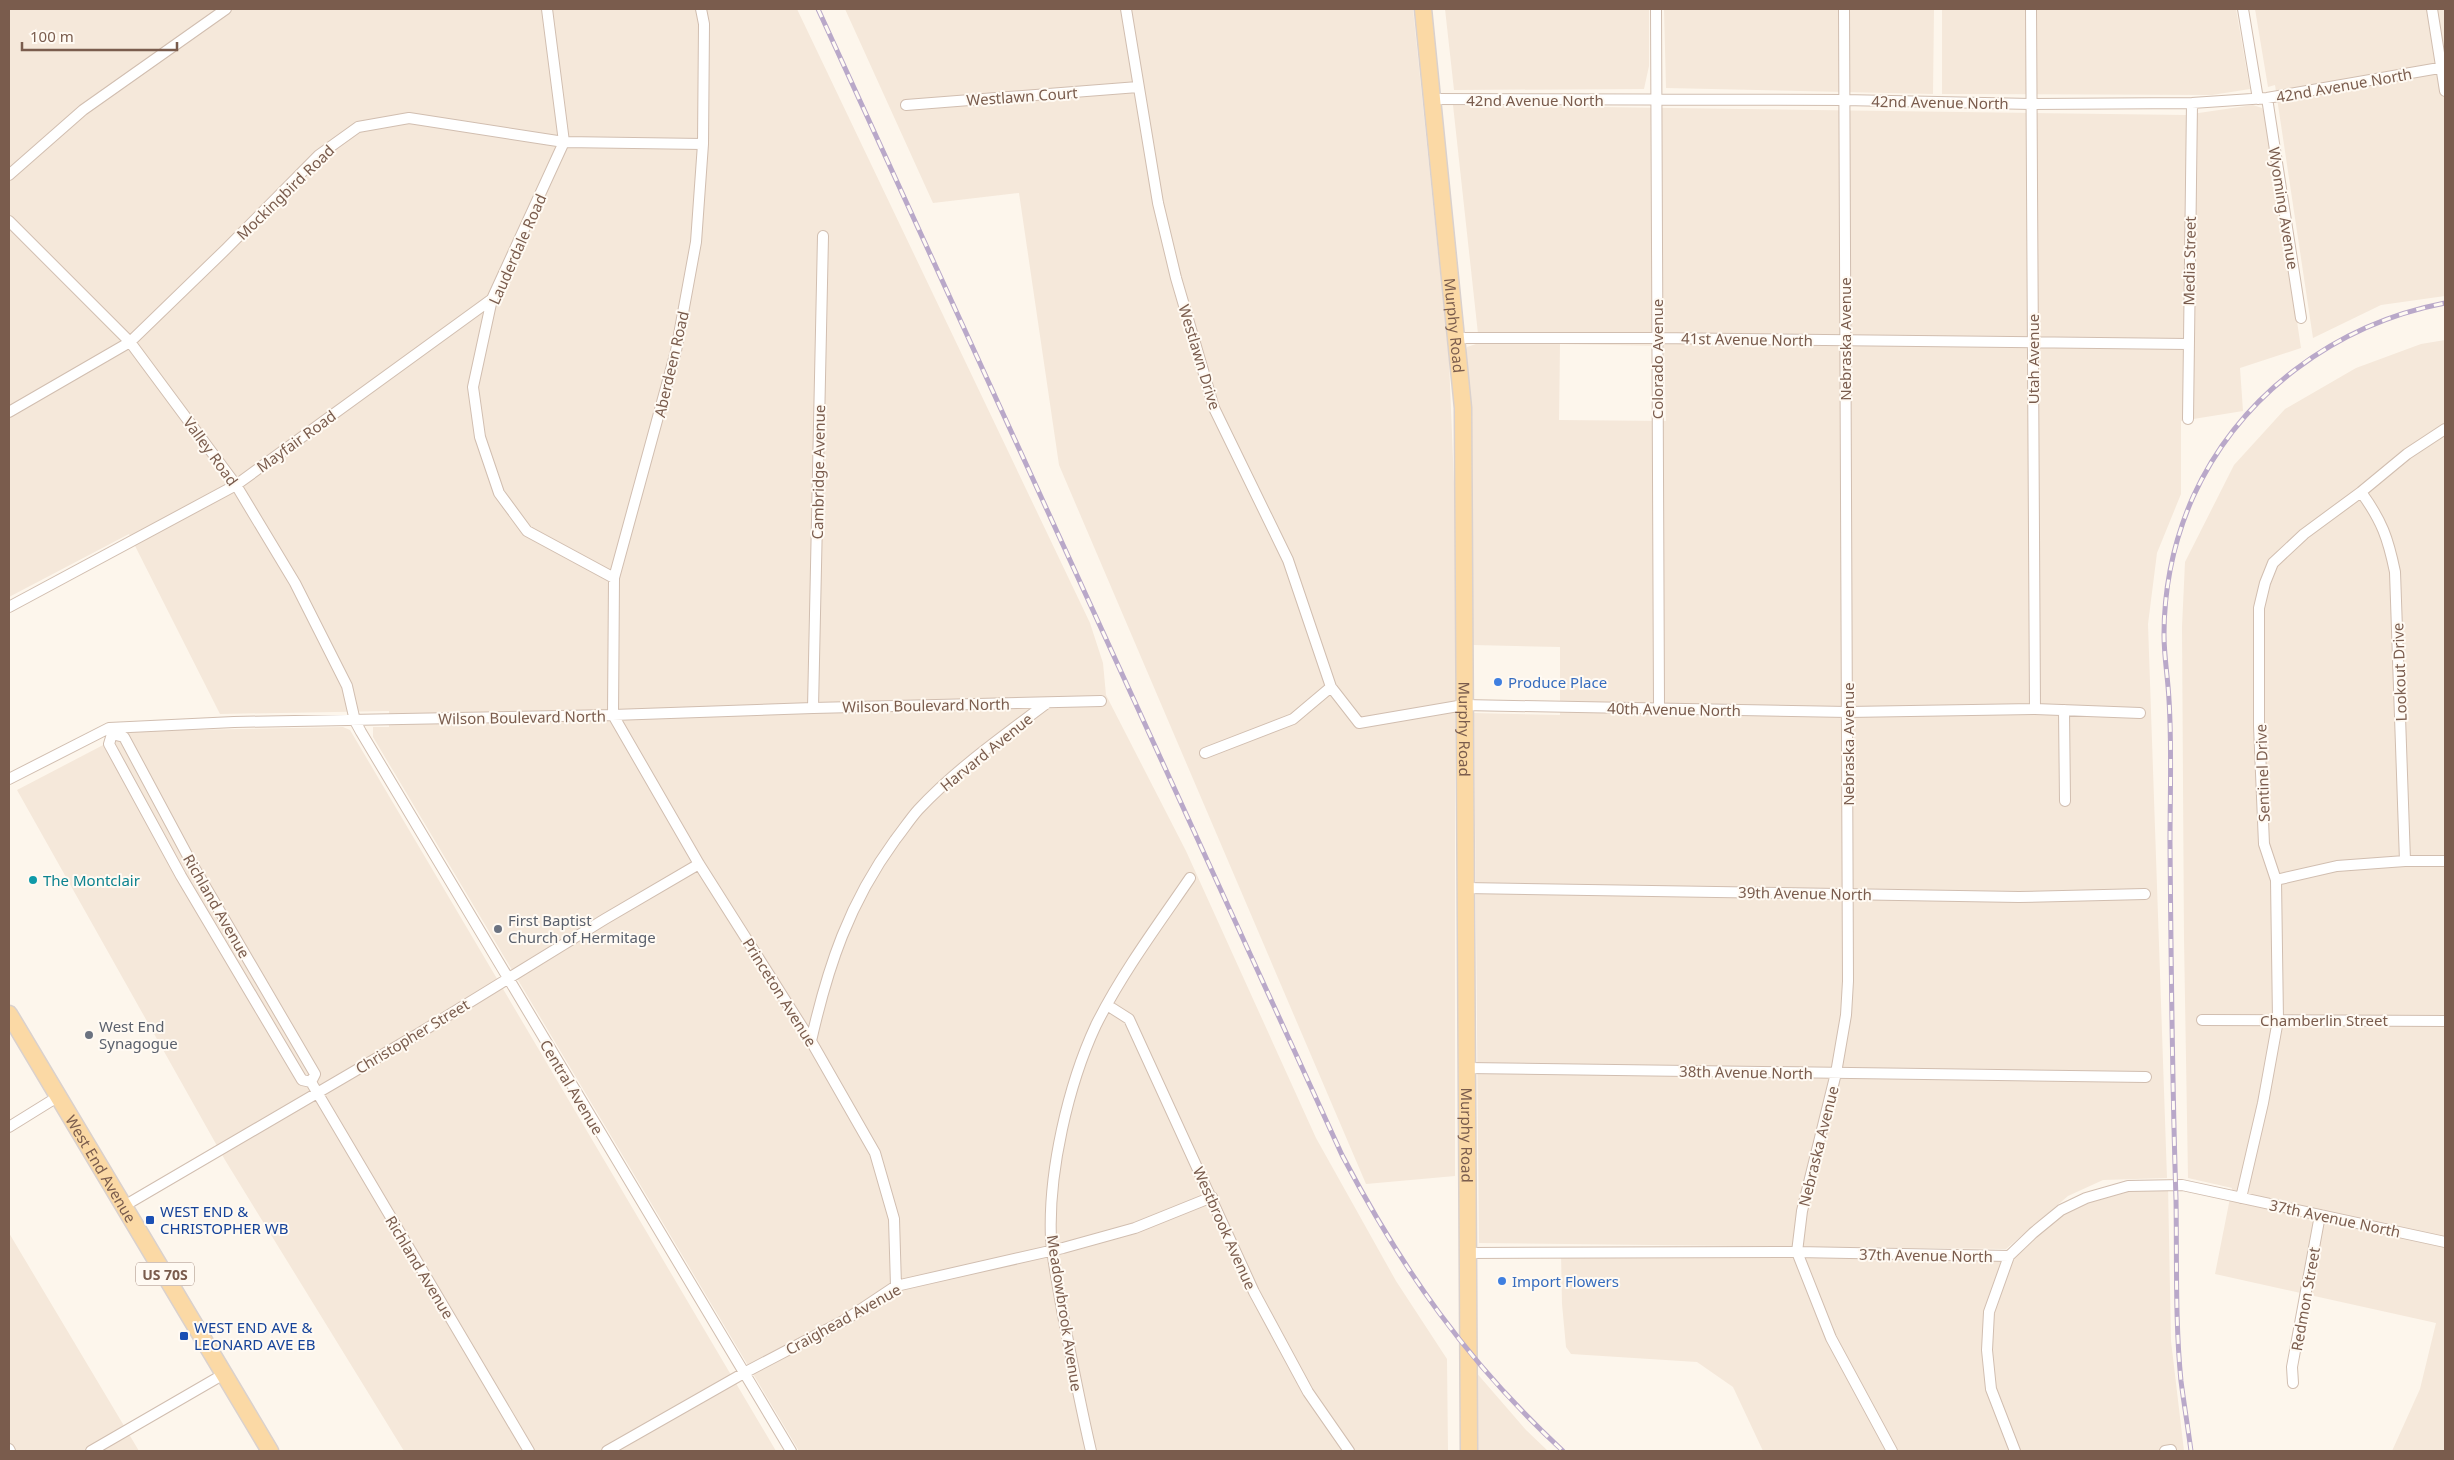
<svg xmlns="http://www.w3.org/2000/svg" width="2454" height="1460" font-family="'Noto Sans',sans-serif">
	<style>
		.residential { fill: #f5e8da; fill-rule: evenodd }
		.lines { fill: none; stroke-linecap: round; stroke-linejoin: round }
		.minor-casing { stroke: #d1beb0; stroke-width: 12 }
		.primary-casing { stroke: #dad1cd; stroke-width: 19 }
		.minor { stroke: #fff; stroke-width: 10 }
		.primary { stroke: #fbd9a5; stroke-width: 16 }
		.rail-casing { stroke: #b9a8c9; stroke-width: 5 }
		.rail { stroke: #fffaf3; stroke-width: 3; stroke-dasharray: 9; stroke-linecap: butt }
		.shop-dot { fill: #3f7fe0; stroke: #fffaf3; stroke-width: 2 }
		.culture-dot { fill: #0f9aa8; stroke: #fffaf3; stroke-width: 2 }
		.worship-dot { fill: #6b7280; stroke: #fffaf3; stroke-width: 2 }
		.transit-dot { fill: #1a4fb4; stroke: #fffaf3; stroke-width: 2 }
		.labels { text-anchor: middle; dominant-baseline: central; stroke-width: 4; stroke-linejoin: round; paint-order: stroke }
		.shield { fill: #fffaf3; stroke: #a28b7f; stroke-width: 1 }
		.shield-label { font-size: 14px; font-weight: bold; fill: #7a5c4d }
		.street-label { font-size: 15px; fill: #7a5c4d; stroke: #fffaf3 }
		.shop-label { font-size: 15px; fill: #366cbe; stroke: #fffaf3; text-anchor: start }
		.culture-label { font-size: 15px; fill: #0d838f; stroke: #fffaf3; text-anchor: start }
		.worship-label { font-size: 15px; fill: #5b616d; stroke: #fffaf3; text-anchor: start }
		.transit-label { font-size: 15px; fill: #164399; stroke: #fffaf3; text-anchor: start }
	</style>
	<rect width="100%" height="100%" fill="#fdf6ec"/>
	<!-- residential -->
	<path class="residential" d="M 9,9 L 797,9 L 1090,623 L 1103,663 L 1106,695 L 1186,851 L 1316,1138 L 1396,1281 L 1447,1359 L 1448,1451 L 799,1451 L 373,737 L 373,727 L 389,727 L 389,711 L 220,714 L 129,534 L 9,597 Z
		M 845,9 L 1413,9 L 1449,360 L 1455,509 L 1455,1176 L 1366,1184 L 1059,465 L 1019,193 L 933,203 Z
		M 1445,9 L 1649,9 L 1649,66 L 1644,89 L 1454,90 Z
		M 1664,9 L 1934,9 L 1933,94 L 1666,88 Z
		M 1942,9 L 2236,9 L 2250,89 L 2212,95 L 1942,94 Z
		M 2255,9 L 2445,9 L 2445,296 L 2381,305 L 2313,338 L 2275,85 L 2268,87 Z
		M 1453,105 L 2185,115 L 2253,105 L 2262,108 L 2267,121 L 2301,348 L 2240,368 L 2243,411 L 2181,421 L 2181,494 L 2157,553 L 2148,624 L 2167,1178 L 2103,1180 L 2068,1196 L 2006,1249 L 1479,1243 L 1474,713 L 1560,715 L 1560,647 L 1473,645 L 1472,433 L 1466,350 L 1467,347 L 1479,343 ZM 1560,344 L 1664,346 L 1666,421 L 1559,420 Z
		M 2445,340 L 2445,1451 L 2392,1451 L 2420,1389 L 2436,1323 L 2215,1274 L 2232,1188 L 2188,1178 L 2184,939 L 2182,627 L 2185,562 L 2234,465 L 2285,409 L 2356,368 L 2421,344 Z
		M 343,727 L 350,730 L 776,1451 L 404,1451 L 225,1160 L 17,790 L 130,731 Z
		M 2168,1185 L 2171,1341 L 2184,1451 L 1763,1451 L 1733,1387 L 1697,1362 L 1571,1354 L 1566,1347 L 1562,1304 L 1561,1253 L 2009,1256 L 2061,1210 L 2128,1186 Z
		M 9,1233 L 139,1451 L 9,1451 Z
		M 1468,1363 L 1526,1430 L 1548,1451 L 1469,1451 Z"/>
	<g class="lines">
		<defs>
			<path id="minor" d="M 547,9 L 564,142 L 492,299 L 473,387 L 480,437 L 499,493 L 527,531 L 614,578
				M 701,9 L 704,24 L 703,144 L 696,242 L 676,351 L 614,578 L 613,715 L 699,864 L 811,1041 L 875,1153 L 894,1219 L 896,1286
				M 1126,9 L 1158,203 L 1176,278 L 1214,408 L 1288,560 L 1331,687 L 1359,723 L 1464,705 L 1848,712 L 2035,709 L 2140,713
				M 1656,9 L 1659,708
				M 1844,9 L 1848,981 L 1846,1015 L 1836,1073 L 1802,1211 L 1797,1252 L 1831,1338 L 1892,1451
				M 2031,9 L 2035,709
				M 2243,9 L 2258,99
				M 2432,9 L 2445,91
				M 2267,98 L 2301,318
				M 1432,99 L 1844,100 L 2031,104 L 2192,103 L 2267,98 L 2445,67
				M 906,105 L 1138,87
				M 9,175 L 83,110 L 226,9
				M 9,221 L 130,342 L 236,485 L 295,583 L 347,686 L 355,721 L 361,732 L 791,1451
				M 1456,338 L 1656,338 L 2188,344
				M 9,412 L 130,342 L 226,249 L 319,155 L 358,127 L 409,118 L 564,142 L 703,144
				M 2188,419 L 2192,103
				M 2361,492 C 2382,521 2388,538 2395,572 L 2405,861
				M 9,607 L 236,485 L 492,299
				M 813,708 L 823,236
				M 2064,710 L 2065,801
				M 110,729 L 112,734 L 124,737 L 191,862 L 315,1074 L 311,1082
				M 112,734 L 109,744 L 181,876 L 302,1080 L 311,1082 L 529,1451
				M 1205,753 L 1293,719 L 1331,687
				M 9,779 L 109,728 L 234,722 L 613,715 L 813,708 L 1101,701
				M 2276,880 L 2337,866 L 2405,861 L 2445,861
				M 1465,888 L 2019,897 L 2145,894
				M 1107,1005 L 1129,1019 L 1254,1292 L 1308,1392 L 1349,1451
				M 2202,1020 L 2445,1021
				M 811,1041 C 828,966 849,903 895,840 C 903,830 910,819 918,810 C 956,769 1002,737 1047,703
				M 1467,1068 L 2146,1077
				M 9,1127 L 59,1096
				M 2241,1198 L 2263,1103 L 2278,1020 L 2276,880 L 2264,844 L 2259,726 L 2259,608 L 2265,583 L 2273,563 L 2304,534 L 2361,492 L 2407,454 L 2445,429
				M 124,1206 L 418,1034 L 605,919 L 699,864
				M 1468,1253 L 1797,1252 L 2009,1256
				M 2293,1383 L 2292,1367 L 2320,1215
				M 9,1449 L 10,1451
				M 91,1451 L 224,1374
				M 607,1451 L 744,1373 L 845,1320 L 896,1286 L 1063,1248 L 1135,1228 L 1212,1197
				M 1091,1451 C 1080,1404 1071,1357 1062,1310 C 1058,1286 1053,1263 1051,1239 C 1048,1173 1068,1085 1096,1025 C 1122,973 1157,926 1190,878
				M 2015,1451 L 1991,1389 L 1987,1350 L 1989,1312 L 2009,1256 L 2033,1233 L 2061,1210 L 2086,1198 L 2128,1186 L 2182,1185 L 2445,1242
				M 2165,1451 L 2171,1450"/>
			<g id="primary">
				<path id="s1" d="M 1423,9 L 1463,408 L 1469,1451"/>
				<path id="s2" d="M 9,1014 L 270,1451"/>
			</g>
		</defs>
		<!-- minor casing -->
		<use href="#minor" class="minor-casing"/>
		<!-- primary casing -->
		<use href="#primary" class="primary-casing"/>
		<!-- minor -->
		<use href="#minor" class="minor"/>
		<!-- primary -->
		<use href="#primary" class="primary"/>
		<defs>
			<path id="rail" d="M 818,9 L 1342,1155 C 1403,1271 1467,1362 1563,1451
				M 2191,1451 C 2188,1428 2184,1404 2181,1381 C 2175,1321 2177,1259 2176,1199 C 2172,1080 2171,961 2170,842 C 2170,795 2172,747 2169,700 C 2168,678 2164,657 2164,635 C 2164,588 2174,540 2193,497 C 2240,394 2336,324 2445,303"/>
		</defs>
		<!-- rail casing -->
		<use href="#rail" class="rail-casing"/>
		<!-- rail -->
		<use href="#rail" class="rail"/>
	</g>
	<!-- markers -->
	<g class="shop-dot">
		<circle cx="1498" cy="682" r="5"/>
		<circle cx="1502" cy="1281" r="5"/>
	</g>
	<circle class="culture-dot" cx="33" cy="880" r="5"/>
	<g class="worship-dot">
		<circle cx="498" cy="929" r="5"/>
		<circle cx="89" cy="1035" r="5"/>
	</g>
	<g class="transit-dot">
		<rect x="145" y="1215" width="10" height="10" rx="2.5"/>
		<rect x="179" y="1331" width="10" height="10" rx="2.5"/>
	</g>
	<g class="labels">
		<!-- shield labels -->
		<rect class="shield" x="136" y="1262.5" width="58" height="23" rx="4"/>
		<g class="shield-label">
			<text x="165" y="1274">US 70S</text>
		</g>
		<!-- street labels -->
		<g class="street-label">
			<text transform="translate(2344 85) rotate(-10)">42nd Avenue North</text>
			<text transform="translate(1022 96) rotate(-4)">Westlawn Court</text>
			<text x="1535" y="100">42nd Avenue North</text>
			<text transform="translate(1940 102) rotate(1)">42nd Avenue North</text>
			<text transform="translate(285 192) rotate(-44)">Mockingbird Road</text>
			<text transform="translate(2284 208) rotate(81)">Wyoming Avenue</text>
			<text transform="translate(517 249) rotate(-66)">Lauderdale Road</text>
			<text transform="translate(2189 261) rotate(-89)">Media Street</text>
			<text stroke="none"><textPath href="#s1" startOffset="318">Murphy Road</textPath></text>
			<text transform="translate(1747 339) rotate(1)">41st Avenue North</text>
			<text transform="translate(1845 339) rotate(-90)">Nebraska Avenue</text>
			<text transform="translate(1200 357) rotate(73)">Westlawn Drive</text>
			<text transform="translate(1657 359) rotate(-90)">Colorado Avenue</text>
			<text transform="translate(2033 359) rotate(-90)">Utah Avenue</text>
			<text transform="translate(671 364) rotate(-77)">Aberdeen Road</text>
			<text transform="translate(296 441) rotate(-36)">Mayfair Road</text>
			<text transform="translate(211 451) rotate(54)">Valley Road</text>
			<text transform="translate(818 472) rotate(-89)">Cambridge Avenue</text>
			<text transform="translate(2399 672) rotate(-92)">Lookout Drive</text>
			<text transform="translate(926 705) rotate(-1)">Wilson Boulevard North</text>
			<text transform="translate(1674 709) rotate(1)">40th Avenue North</text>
			<text transform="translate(522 717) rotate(-1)">Wilson Boulevard North</text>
			<text stroke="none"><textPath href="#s1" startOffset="722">Murphy Road</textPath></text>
			<text transform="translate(1848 744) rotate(-90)">Nebraska Avenue</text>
			<text transform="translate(986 752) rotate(-39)">Harvard Avenue</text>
			<text transform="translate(2262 773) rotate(-92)">Sentinel Drive</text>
			<text transform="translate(1805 893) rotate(1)">39th Avenue North</text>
			<text transform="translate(217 906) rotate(60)">Richland Avenue</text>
			<text transform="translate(780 992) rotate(58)">Princeton Avenue</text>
			<text x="2324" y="1020">Chamberlin Street</text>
			<text transform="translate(412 1036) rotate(-31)">Christopher Street</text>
			<text transform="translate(1746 1072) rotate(1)">38th Avenue North</text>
			<text transform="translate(572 1087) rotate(59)">Central Avenue</text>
			<text stroke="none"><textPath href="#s1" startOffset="1128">Murphy Road</textPath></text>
			<text transform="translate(1818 1146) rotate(-76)">Nebraska Avenue</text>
			<text stroke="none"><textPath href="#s2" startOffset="180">West End Avenue</textPath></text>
			<text transform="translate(2335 1218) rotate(12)">37th Avenue North</text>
			<text transform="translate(1225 1228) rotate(66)">Westbrook Avenue</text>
			<text transform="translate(1926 1255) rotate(1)">37th Avenue North</text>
			<text transform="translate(420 1267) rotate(59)">Richland Avenue</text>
			<text transform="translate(2305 1299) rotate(-80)">Redmon Street</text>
			<text transform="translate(1065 1313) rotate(81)">Meadowbrook Avenue</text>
			<text transform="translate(843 1319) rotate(-29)">Craighead Avenue</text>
		</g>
		<!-- shop labels -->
		<g class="shop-label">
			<text x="1508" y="682">Produce Place</text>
			<text x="1512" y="1281">Import Flowers</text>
		</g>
		<!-- culture labels -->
		<g class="culture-label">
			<text x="43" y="880">The Montclair</text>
		</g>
		<!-- worship labels -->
		<g class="worship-label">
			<text x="508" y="920">First Baptist<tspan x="508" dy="17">Church of Hermitage</tspan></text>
			<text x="99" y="1026">West End<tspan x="99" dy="17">Synagogue</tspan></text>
		</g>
		<!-- transit labels -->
		<g class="transit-label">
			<text x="160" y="1211">WEST END &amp;<tspan x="160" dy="17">CHRISTOPHER WB</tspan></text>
			<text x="194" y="1327">WEST END AVE &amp;<tspan x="194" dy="17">LEONARD AVE EB</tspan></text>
		</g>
	</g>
	<!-- border -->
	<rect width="2454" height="1460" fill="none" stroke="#7a5c4d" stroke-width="20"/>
	<!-- scale -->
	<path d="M22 42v8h155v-8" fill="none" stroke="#7a5c4d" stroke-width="2.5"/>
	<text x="30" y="42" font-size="15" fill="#7a5c4d" stroke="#fffaf3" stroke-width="4" paint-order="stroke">100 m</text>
</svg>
